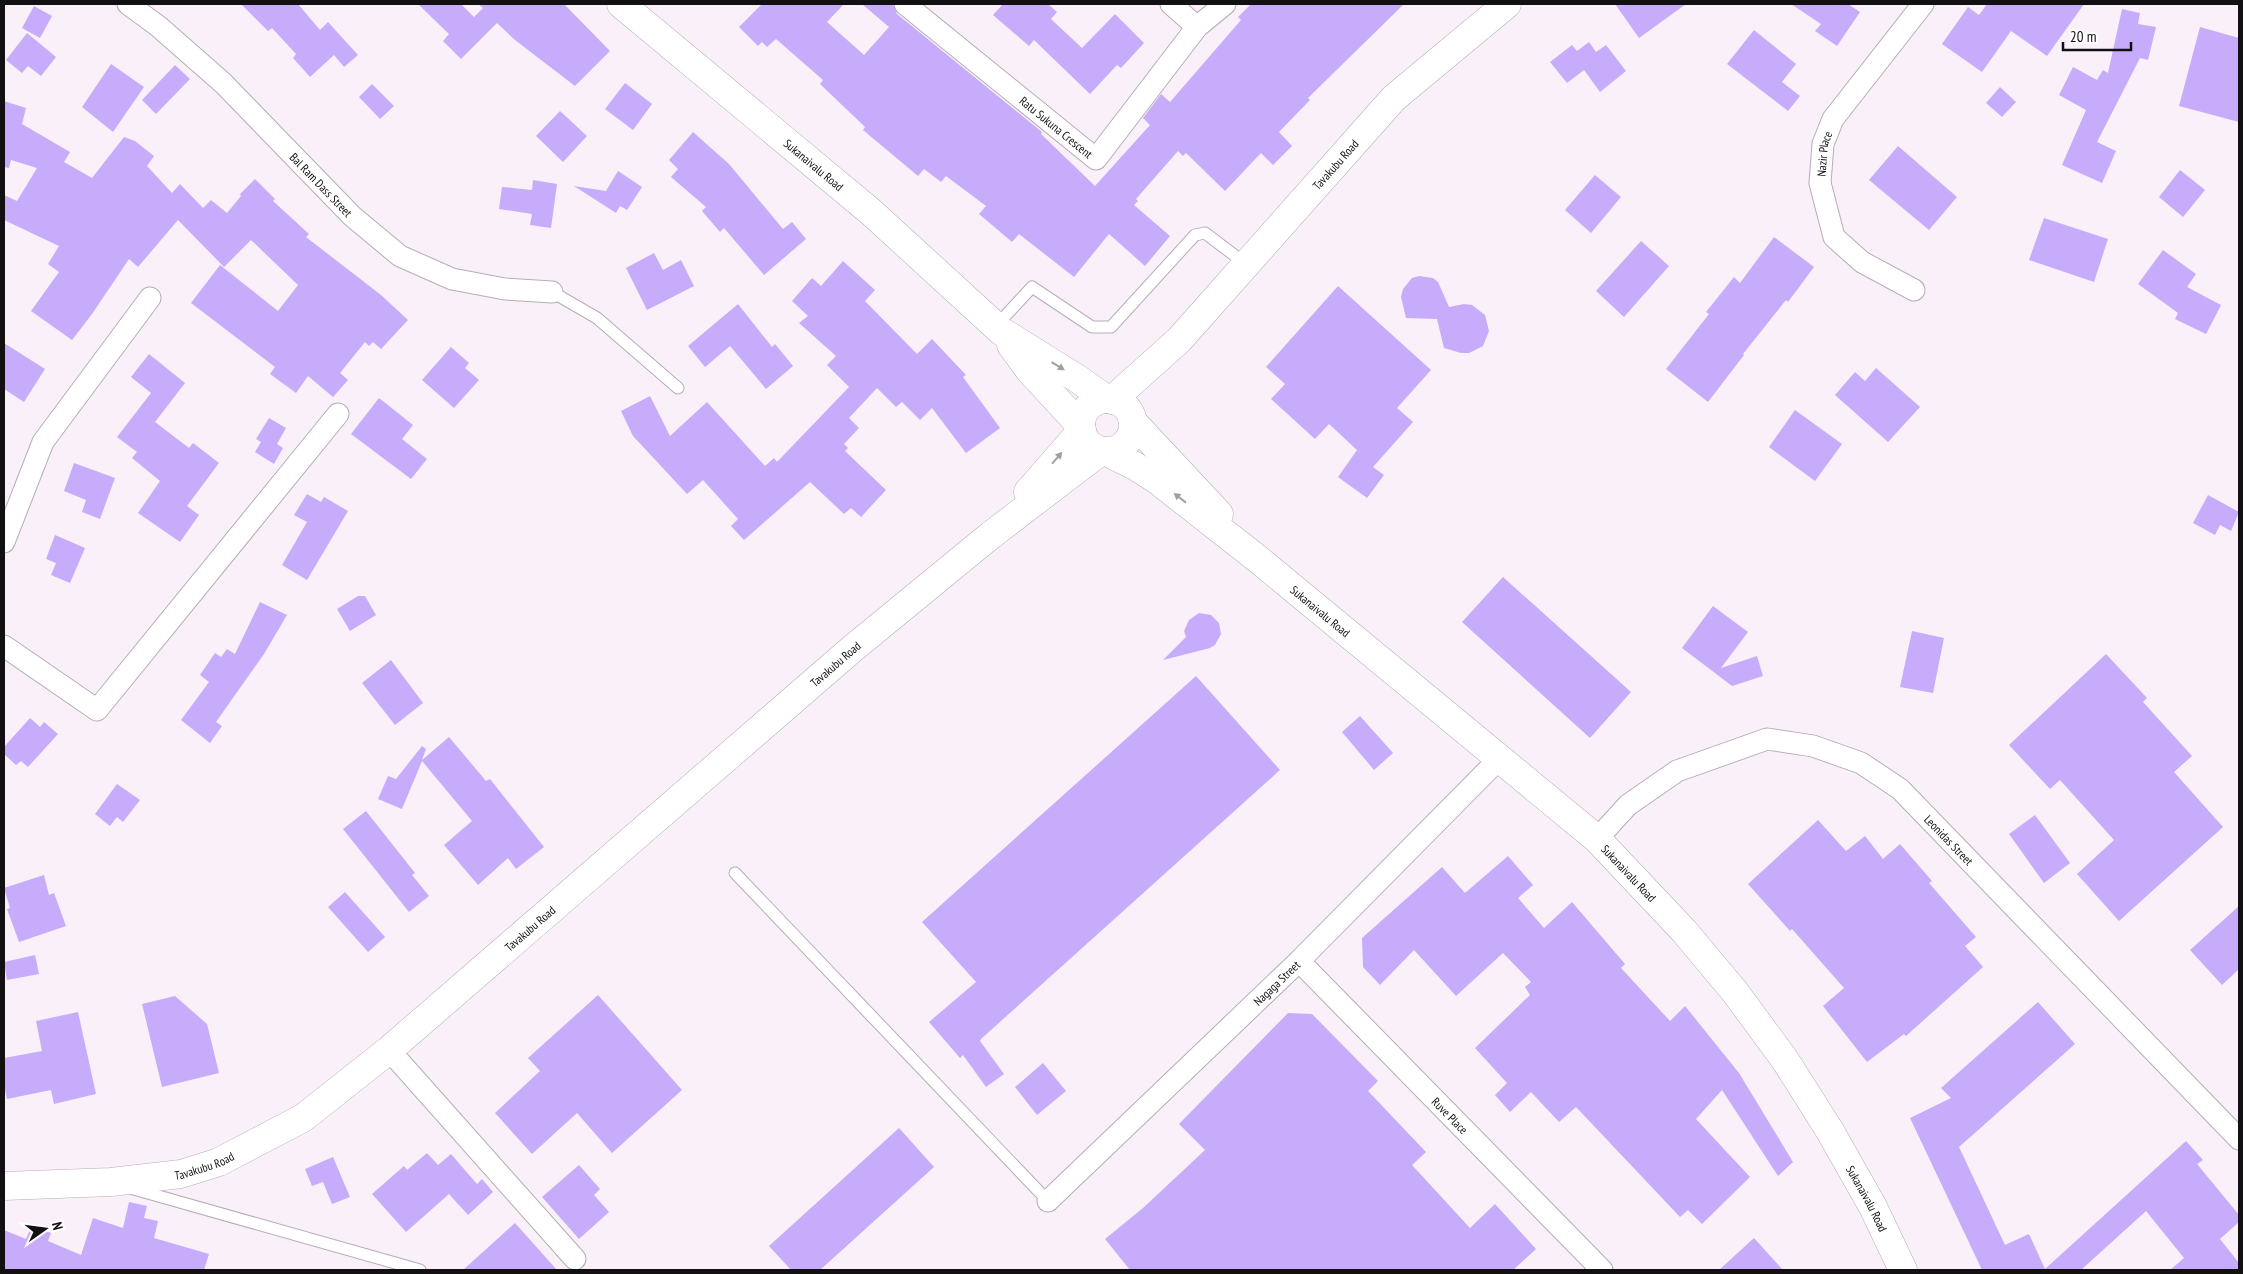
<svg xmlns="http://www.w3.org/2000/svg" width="2243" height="1274" font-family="'PT Sans Narrow',sans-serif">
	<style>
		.building { fill: #c7acfb }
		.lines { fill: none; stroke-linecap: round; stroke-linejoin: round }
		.service-casing { stroke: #b6adb7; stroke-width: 13 }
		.minor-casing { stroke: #b6adb7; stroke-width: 23 }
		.secondary-casing { stroke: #b6adb7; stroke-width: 29 }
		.service { stroke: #fff; stroke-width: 11 }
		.minor { stroke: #fff; stroke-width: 21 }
		.secondary { stroke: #fff; stroke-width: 28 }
		.oneway { fill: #a19fa1 }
		.labels { text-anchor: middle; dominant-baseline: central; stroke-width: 4.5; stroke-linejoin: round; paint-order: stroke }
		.street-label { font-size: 12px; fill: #131014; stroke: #fff }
	</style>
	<rect width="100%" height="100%" fill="#f9f0fa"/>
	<!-- building -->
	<path class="building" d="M 241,4 L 298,4 L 320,30 L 328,22 L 358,55 L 344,67 L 334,55 L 310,77 L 293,58 L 296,54 L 272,28 L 268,31 Z
		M 418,4 L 461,4 L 474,17 L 483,8 L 478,4 L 564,4 L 610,51 L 575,86 L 515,40 L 497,23 L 461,59 L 443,41 L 449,34 Z
		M 762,4 L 844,4 L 827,22 L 864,55 L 889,27 L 862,4 L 893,4 L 897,14 L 1042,132 L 1041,134 L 1095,186 L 1150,125 L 1143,118 L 1161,94 L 1170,102 L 1241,20 L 1238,17 L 1251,4 L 1404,4 L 1308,98 L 1310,100 L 1279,132 L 1292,146 L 1273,165 L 1261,153 L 1225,191 L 1186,153 L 1183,156 L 1178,151 L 1136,199 L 1138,201 L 1134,205 L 1170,236 L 1145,266 L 1109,234 L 1074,277 L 1019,234 L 1012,242 L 979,214 L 986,206 L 946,176 L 941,182 L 924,169 L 918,176 L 863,130 L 865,127 L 820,84 L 823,80 L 776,39 L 767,47 L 762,42 L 758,46 L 739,27 Z
		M 1003,4 L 1048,4 L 1057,12 L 1051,19 L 1082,48 L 1115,14 L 1144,43 L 1121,68 L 1117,65 L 1090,94 L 1034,40 L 1029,46 L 993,15 Z
		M 1615,4 L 1686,4 L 1639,38 Z
		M 1791,4 L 1848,4 L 1860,12 L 1837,46 L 1815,31 L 1821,24 Z
		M 1987,4 L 2084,4 L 2047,56 L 2011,31 L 1982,72 L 1942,44 L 1968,7 L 1979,15 Z
		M 34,6 L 52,16 L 40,38 L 22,28 Z
		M 2122,9 L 2140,13 L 2138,24 L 2156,27 L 2148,60 L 2140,58 L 2097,142 L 2116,151 L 2102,183 L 2062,165 L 2086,110 L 2059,95 L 2073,67 L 2097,80 L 2103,70 L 2108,73 Z
		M 2200,27 L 2239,38 L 2239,122 L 2179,106 Z
		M 1754,30 L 1796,64 L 1782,82 L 1800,96 L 1788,111 L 1727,64 Z
		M 27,33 L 56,57 L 41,76 L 28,66 L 22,73 L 6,60 Z
		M 1589,42 L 1596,52 L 1606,45 L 1626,71 L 1600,92 L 1584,70 L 1567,83 L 1550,62 L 1572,45 L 1577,51 Z
		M 111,64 L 144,87 L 113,132 L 82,107 Z
		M 175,65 L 190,79 L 156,114 L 142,100 Z
		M 625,83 L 652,104 L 633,130 L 605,109 Z
		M 372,84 L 394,106 L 380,119 L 359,97 Z
		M 2000,87 L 2016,102 L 2002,117 L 1986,103 Z
		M 4,101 L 26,108 L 22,124 L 70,152 L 64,162 L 92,178 L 124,137 L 135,141 L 154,156 L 147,166 L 172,193 L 180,184 L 203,208 L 211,200 L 227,213 L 241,196 L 240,194 L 255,179 L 275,199 L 273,201 L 309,234 L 306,237 L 381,295 L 408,320 L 381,349 L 373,342 L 369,346 L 365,342 L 340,373 L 348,380 L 333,397 L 308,376 L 296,393 L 270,374 L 275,367 L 191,303 L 220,265 L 278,311 L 298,285 L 251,240 L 224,267 L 178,220 L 138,267 L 129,259 L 92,314 L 72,340 L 31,311 L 59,272 L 48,264 L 59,246 L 4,220 L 4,195 L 17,201 L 37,168 L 11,160 L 9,168 L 4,167 Z
		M 560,111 L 587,136 L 563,162 L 536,136 Z
		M 693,132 L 729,164 L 783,229 L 792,222 L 806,239 L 764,275 L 724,228 L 720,232 L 702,211 L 706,207 L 671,177 L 678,169 L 669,160 Z
		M 1898,146 L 1957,197 L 1929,230 L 1869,180 Z
		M 2180,170 L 2205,190 L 2183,217 L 2159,197 Z
		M 618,171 L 642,187 L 627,210 L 620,206 L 616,213 L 574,186 L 606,191 Z
		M 1595,175 L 1621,197 L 1591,233 L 1565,210 Z
		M 533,180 L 557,184 L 551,228 L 530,225 L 532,214 L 499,209 L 502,187 L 532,190 Z
		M 2044,218 L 2108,239 L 2094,282 L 2029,260 Z
		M 1774,237 L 1814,267 L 1788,302 L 1786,300 L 1743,354 L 1744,355 L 1708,402 L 1666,369 L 1709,314 L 1706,312 L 1734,277 L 1740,283 Z
		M 1641,241 L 1669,266 L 1624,317 L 1596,291 Z
		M 2163,250 L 2196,274 L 2187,287 L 2221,305 L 2206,334 L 2175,319 L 2178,313 L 2138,284 Z
		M 654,253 L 663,270 L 681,260 L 694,286 L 647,310 L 626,268 Z
		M 843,261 L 875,290 L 865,301 L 917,354 L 932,339 L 966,375 L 963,377 L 1000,428 L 966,453 L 932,408 L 920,420 L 902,402 L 896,407 L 877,388 L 849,418 L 859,428 L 844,444 L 848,448 L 845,451 L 886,490 L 861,517 L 851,508 L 844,514 L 810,482 L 744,540 L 731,526 L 738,519 L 703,480 L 687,494 L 633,436 L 621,411 L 650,396 L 670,436 L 707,402 L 765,466 L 774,458 L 777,462 L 849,387 L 827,365 L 836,356 L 799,323 L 808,316 L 792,301 L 812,278 L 821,286 Z
		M 1419,276 L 1433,278 L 1438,282 L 1449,307 L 1464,304 L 1472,305 L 1485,315 L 1489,331 L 1483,346 L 1469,353 L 1461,353 L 1444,348 L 1437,319 L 1406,318 L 1401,297 L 1403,289 L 1412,278 Z
		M 1338,286 L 1431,370 L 1397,408 L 1413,422 L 1373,467 L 1384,475 L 1367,498 L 1338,477 L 1357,450 L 1329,424 L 1315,439 L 1271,399 L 1285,384 L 1266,367 Z
		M 738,304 L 772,347 L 775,344 L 793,366 L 766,389 L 730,346 L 705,367 L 688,346 Z
		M 4,343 L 45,369 L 24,402 L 4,389 Z
		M 451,347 L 469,363 L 465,368 L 479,380 L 454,408 L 422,380 Z
		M 149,354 L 185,383 L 155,422 L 189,448 L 193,443 L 219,463 L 187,506 L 199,515 L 180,542 L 138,513 L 160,481 L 132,458 L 137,452 L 117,437 L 151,393 L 131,377 Z
		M 1876,368 L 1920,407 L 1888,442 L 1835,395 L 1855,372 L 1865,381 Z
		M 379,398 L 413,425 L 402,439 L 427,459 L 411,479 L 351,434 Z
		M 1795,410 L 1842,444 L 1815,481 L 1769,447 Z
		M 269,418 L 286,428 L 277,444 L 283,448 L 274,464 L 255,452 L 261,442 L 256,439 Z
		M 74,463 L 115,478 L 100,519 L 82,512 L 86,500 L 64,491 Z
		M 307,494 L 321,502 L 324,497 L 348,511 L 307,580 L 282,565 L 307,522 L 294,515 Z
		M 2208,495 L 2239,512 L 2231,531 L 2220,525 L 2215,535 L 2193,523 Z
		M 55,535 L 85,548 L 70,583 L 51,575 L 56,563 L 46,559 Z
		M 1503,577 L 1631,692 L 1590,738 L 1462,622 Z
		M 358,596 L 365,596 L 376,615 L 350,631 L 337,609 Z
		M 260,602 L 287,615 L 264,654 L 216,722 L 222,726 L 210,743 L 181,720 L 209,682 L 200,675 L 215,653 L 221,657 L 227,649 L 235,654 Z
		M 1713,606 L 1748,632 L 1721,668 L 1757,656 L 1763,676 L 1732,686 L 1682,648 Z
		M 1199,613 L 1211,615 L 1219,623 L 1221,634 L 1215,645 L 1210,648 L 1163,660 L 1186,637 L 1184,631 L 1189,620 Z
		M 1912,631 L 1944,638 L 1933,693 L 1900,687 Z
		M 2106,654 L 2147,698 L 2143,702 L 2192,756 L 2174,772 L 2223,827 L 2119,921 L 2077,874 L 2114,840 L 2060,780 L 2050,789 L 2009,745 Z
		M 391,660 L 423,703 L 395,725 L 362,683 Z
		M 1196,676 L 1280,770 L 981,1039 L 980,1041 L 1004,1074 L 986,1087 L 963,1055 L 960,1058 L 929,1022 L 976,982 L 922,922 Z
		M 1360,716 L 1393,753 L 1374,770 L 1342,732 Z
		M 30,718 L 40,727 L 44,722 L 58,734 L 28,767 L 21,761 L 16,765 L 4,754 L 4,747 Z
		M 449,737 L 486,781 L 490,779 L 544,847 L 516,869 L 508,858 L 478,885 L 444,845 L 472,821 L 422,761 L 402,809 L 378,799 L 388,776 L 396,779 L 422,746 L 426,749 L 422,760 Z
		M 117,784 L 140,800 L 123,822 L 117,817 L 110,826 L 95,814 Z
		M 366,811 L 415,873 L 412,875 L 429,896 L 409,912 L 343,829 Z
		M 2035,815 L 2070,863 L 2044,883 L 2009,834 Z
		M 1818,820 L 1846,851 L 1865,836 L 1883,859 L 1900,844 L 1932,881 L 1929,883 L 1976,937 L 1965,946 L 1983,967 L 1906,1036 L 1904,1034 L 1867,1062 L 1823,1006 L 1844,988 L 1792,929 L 1790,931 L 1748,884 Z
		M 1508,856 L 1533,885 L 1518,898 L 1544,928 L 1572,902 L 1625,964 L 1621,968 L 1670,1021 L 1685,1006 L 1739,1073 L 1793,1162 L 1778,1176 L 1722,1090 L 1696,1119 L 1750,1177 L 1702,1224 L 1688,1210 L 1680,1217 L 1576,1107 L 1559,1122 L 1531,1092 L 1510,1112 L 1495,1095 L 1507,1083 L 1475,1048 L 1530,995 L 1525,987 L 1531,982 L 1503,953 L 1456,996 L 1414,950 L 1380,985 L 1363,967 L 1362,938 L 1442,867 L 1465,893 Z
		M 44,875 L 49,895 L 54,893 L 66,926 L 19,942 L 7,909 L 10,908 L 4,888 Z
		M 345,892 L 385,937 L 368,952 L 328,907 Z
		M 2239,906 L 2239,969 L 2222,985 L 2190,950 Z
		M 35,955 L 39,974 L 7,980 L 4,962 Z
		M 598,995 L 682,1090 L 612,1153 L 577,1113 L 532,1154 L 495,1113 L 540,1071 L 528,1058 Z
		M 175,996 L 207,1024 L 219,1073 L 162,1087 L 142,1004 Z
		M 2038,1002 L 2075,1044 L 1959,1147 L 2005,1245 L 2029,1234 L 2045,1269 L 2186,1141 L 2203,1160 L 2197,1164 L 2239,1215 L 2239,1222 L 2220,1239 L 2239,1263 L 2239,1270 L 2170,1270 L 2184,1258 L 2146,1211 L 2081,1270 L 1982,1270 L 1910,1118 L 1951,1098 L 1941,1088 Z
		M 78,1012 L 96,1094 L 54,1104 L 51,1090 L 7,1099 L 4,1085 L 4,1058 L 42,1051 L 36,1021 Z
		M 1288,1013 L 1312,1014 L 1378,1081 L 1368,1091 L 1426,1152 L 1412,1165 L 1470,1228 L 1495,1204 L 1536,1249 L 1513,1270 L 1130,1270 L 1105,1239 L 1143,1208 L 1205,1150 L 1179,1124 Z
		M 1043,1063 L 1066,1091 L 1037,1115 L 1015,1087 Z
		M 899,1128 L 934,1167 L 820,1270 L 791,1270 L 769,1246 Z
		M 427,1153 L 438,1165 L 451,1154 L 477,1184 L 482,1179 L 493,1192 L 468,1215 L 449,1194 L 406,1232 L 372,1194 L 404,1166 L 407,1170 Z
		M 333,1157 L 350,1197 L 332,1204 L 323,1182 L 312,1186 L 305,1169 Z
		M 579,1165 L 600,1189 L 594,1195 L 609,1212 L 579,1239 L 542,1197 Z
		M 129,1202 L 147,1206 L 144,1218 L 158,1221 L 154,1238 L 209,1254 L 204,1270 L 4,1270 L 4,1230 L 26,1239 L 32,1225 L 51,1233 L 48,1241 L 81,1255 L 93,1218 L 123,1228 Z
		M 515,1223 L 557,1270 L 463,1270 Z
		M 1754,1238 L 1783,1270 L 1719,1270 Z"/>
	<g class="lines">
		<defs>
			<path id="service" d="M 552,292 L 597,318 L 678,388
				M 996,326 L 1032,287 L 1092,327 L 1111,327 L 1195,235 L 1205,233 L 1246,264
				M 735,873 L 1048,1201
				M 130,1188 L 420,1270"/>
			<g id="minor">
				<path id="s1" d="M 128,4 L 158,26 L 223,83 L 352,216 L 400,256 L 452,279 L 505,289 L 552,292"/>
				<path id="s2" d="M 905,4 L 1096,159 L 1197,27 L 1225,4"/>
				<path d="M 1171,4 L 1197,27"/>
				<path id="s3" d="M 1914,290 L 1862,262 L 1834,237 L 1820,183 L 1823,144 L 1833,119 L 1923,4"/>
				<path d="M 4,542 L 43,442 L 150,298"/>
				<path d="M 4,646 L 97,710 L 338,414"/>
				<path id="s4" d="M 1597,839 L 1628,805 L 1677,771 L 1767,739 L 1813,746 L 1861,763 L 1900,789 L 2239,1139"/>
				<path id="s5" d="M 1299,961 L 1602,1270"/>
				<path d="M 389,1050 L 575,1259"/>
				<path id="s6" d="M 1048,1201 L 1299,961 L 1499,759"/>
			</g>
			<g id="secondary">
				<path id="s7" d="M 621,4 L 871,212 L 1001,331 L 1078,379 L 1106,399"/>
				<path d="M 1011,345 L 1030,371 L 1081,426"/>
				<circle cx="1107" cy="425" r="26"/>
				<path id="s8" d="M 1112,400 L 1179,340 L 1394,98 L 1507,4"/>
				<path d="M 1133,422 L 1219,514"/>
				<path id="s9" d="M 1104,451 L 1135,466 L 1157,480 L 1259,560 L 1597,839 L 1684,931 L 1735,992 L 1785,1060 L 1830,1131 L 1873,1207 L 1903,1270"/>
				<path d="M 1028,492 L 1082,430"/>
				<path id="s10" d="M 4,1186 L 111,1182 L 181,1174 L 219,1162 L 303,1118 L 389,1050 L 852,649 L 991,535 L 1101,451"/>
			</g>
		</defs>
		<!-- service casing -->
		<use href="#service" class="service-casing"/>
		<!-- minor casing -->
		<use href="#minor" class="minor-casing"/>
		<!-- secondary casing -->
		<use href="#secondary" class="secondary-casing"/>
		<!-- service -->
		<use href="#service" class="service"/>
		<!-- minor -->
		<use href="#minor" class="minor"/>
		<!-- secondary -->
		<use href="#secondary" class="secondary"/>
	</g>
	<!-- one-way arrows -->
	<defs><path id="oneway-solid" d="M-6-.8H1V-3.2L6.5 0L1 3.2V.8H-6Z" transform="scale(1.25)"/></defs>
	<g class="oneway">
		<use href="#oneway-solid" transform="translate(1058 366) rotate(31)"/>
		<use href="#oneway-solid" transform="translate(1057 458) rotate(-49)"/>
		<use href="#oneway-solid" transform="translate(1180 498) rotate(-142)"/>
	</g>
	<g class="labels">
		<!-- street labels -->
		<g class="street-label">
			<text stroke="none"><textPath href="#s2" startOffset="195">Ratu Sukuna Crescent</textPath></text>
			<text stroke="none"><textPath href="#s3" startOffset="182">Nazir Place</textPath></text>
			<text stroke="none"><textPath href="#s7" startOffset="251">Sukanaivalu Road</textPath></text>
			<text stroke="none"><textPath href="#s8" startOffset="325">Tavakubu Road</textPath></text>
			<text stroke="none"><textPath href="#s1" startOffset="265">Bal Ram Dass Street</textPath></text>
			<text stroke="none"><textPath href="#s9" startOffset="270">Sukanaivalu Road</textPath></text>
			<text stroke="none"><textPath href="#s10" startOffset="1012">Tavakubu Road</textPath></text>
			<text stroke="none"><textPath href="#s4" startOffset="416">Leonidas Street</textPath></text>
			<text stroke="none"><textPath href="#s9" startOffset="675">Sukanaivalu Road</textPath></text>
			<text stroke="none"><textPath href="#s10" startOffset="608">Tavakubu Road</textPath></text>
			<text stroke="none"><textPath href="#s6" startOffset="316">Nagaga Street</textPath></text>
			<text stroke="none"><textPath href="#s5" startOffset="216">Ruve Place</textPath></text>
			<text stroke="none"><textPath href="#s10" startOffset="202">Tavakubu Road</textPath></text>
			<text stroke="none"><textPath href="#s9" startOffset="1080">Sukanaivalu Road</textPath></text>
		</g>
	</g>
	<!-- border -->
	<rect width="2243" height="1274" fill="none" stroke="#131014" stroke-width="10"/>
	<!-- north arrow -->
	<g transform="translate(45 1229) rotate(76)" stroke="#ffffff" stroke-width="4" paint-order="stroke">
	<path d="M0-4L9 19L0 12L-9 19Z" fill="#131014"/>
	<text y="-8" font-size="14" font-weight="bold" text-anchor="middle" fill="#131014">N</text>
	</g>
	<!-- scale -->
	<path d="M2063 42v8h68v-8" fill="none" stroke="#131014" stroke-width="2.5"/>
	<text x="2070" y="42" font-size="15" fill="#131014" stroke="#ffffff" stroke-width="4" paint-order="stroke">20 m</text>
</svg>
